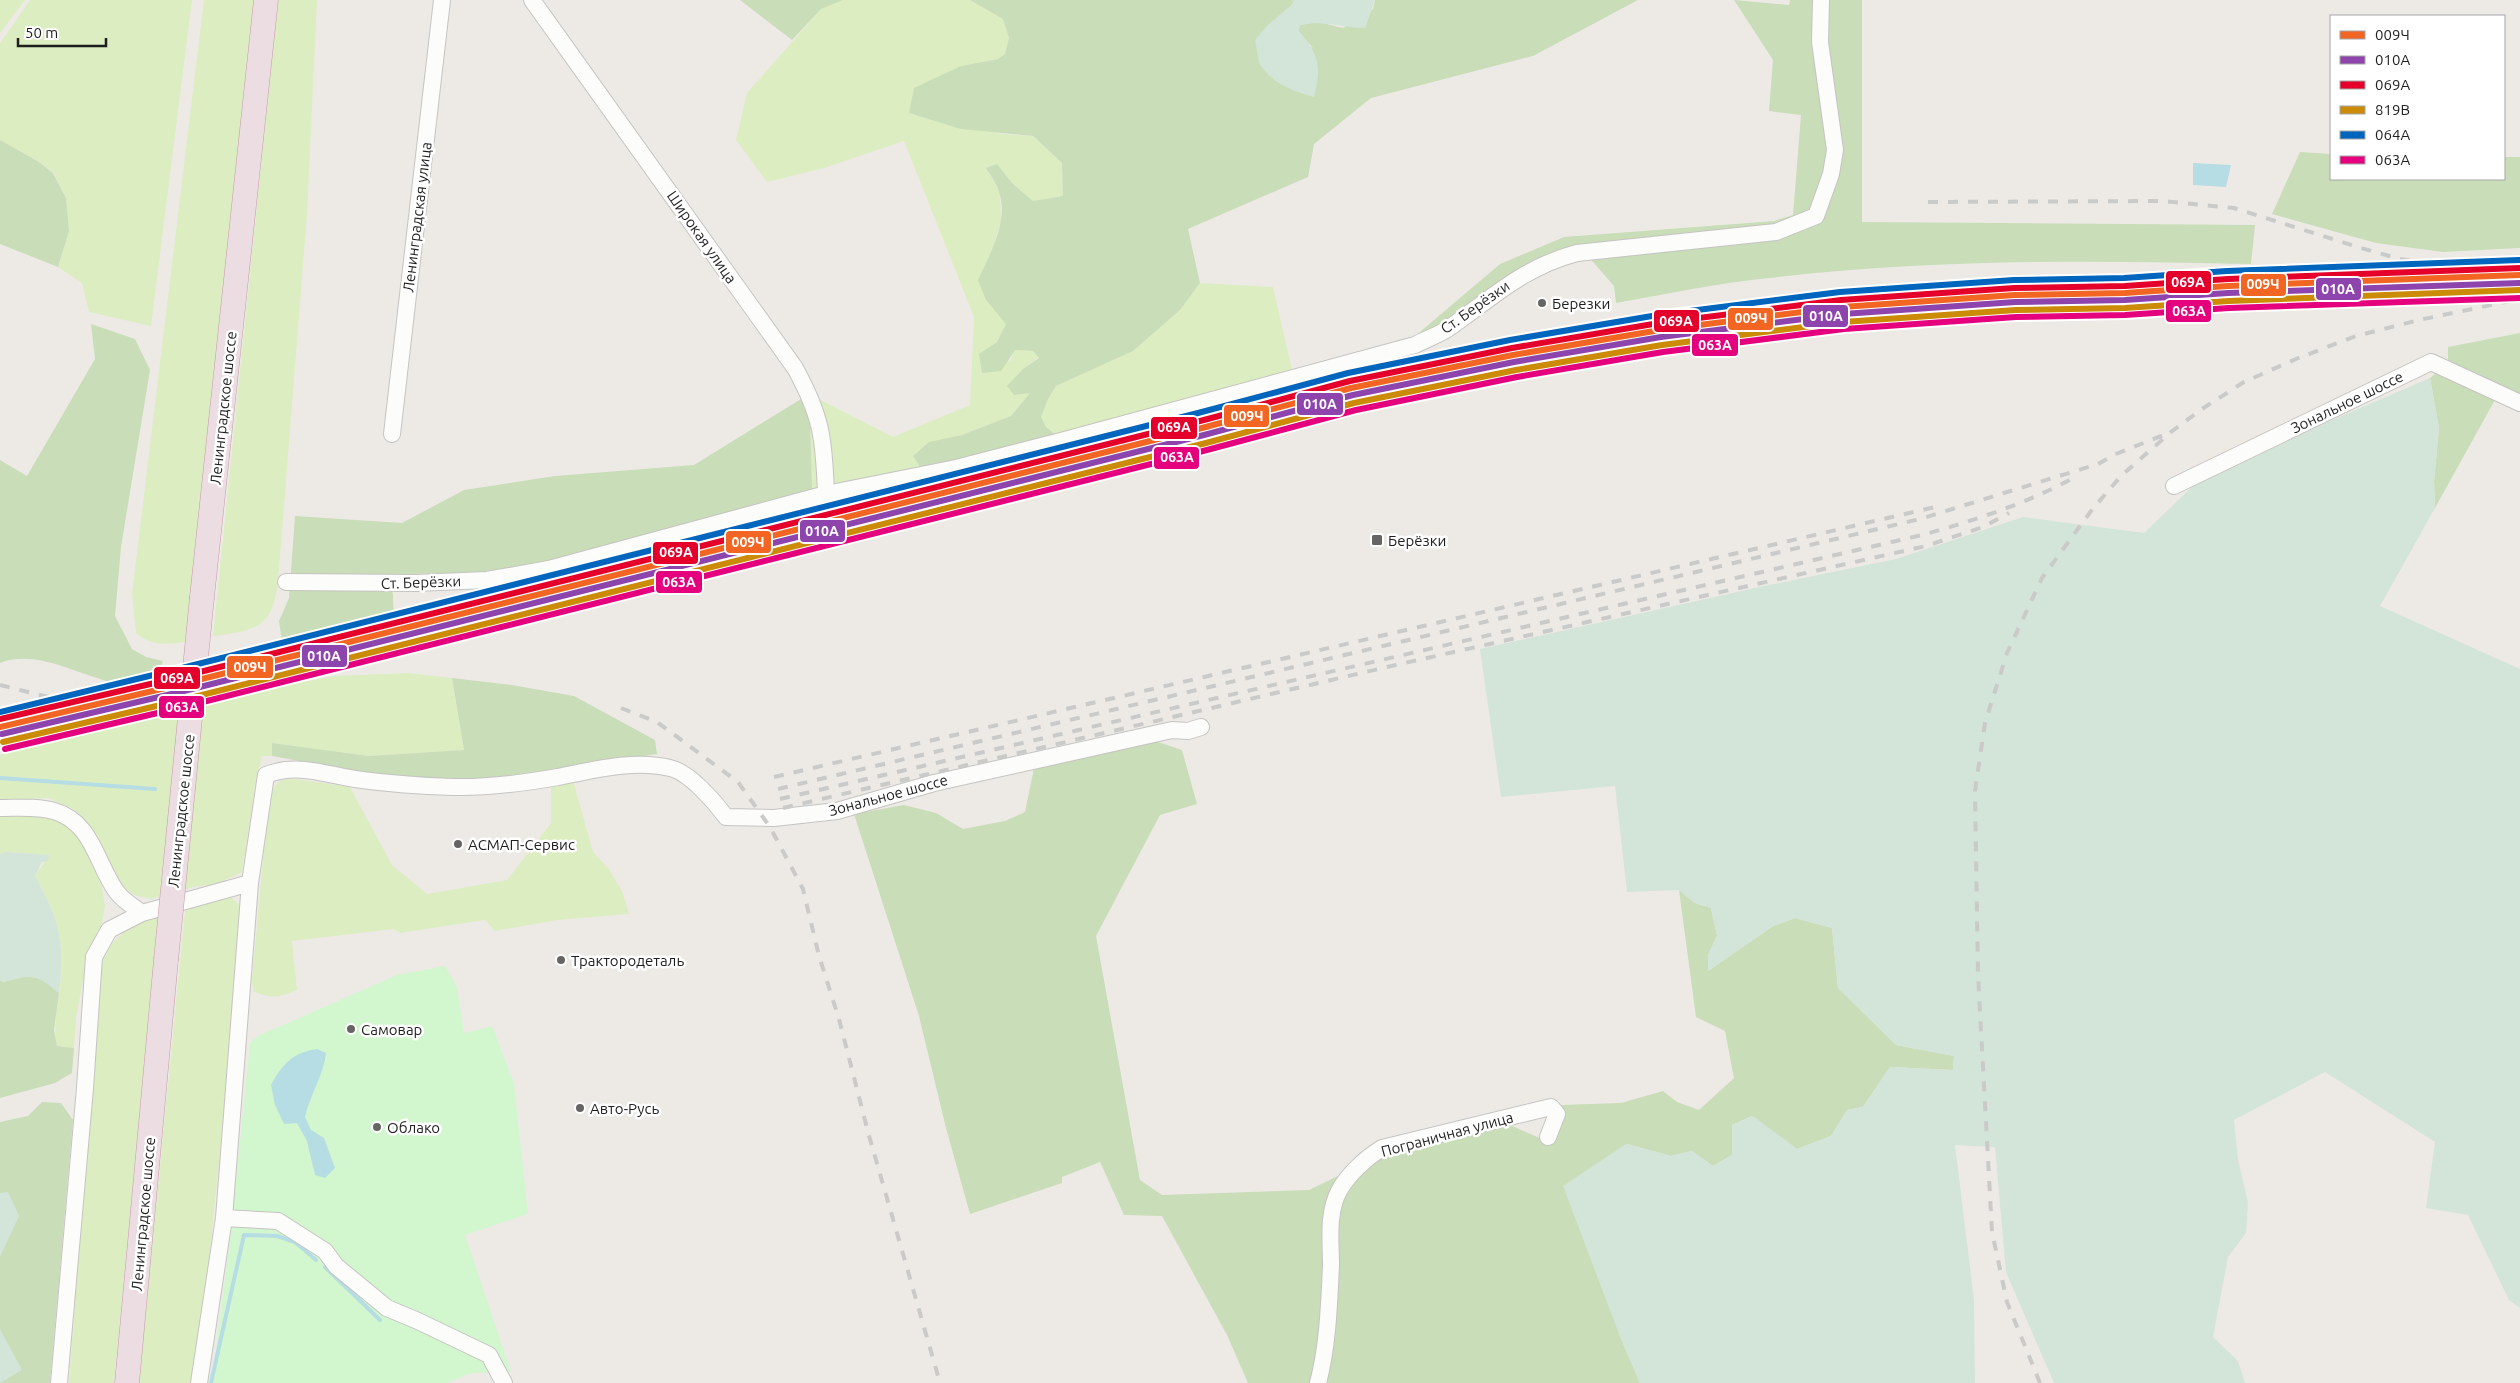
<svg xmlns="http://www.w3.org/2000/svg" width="2520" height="1383" font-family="Ubuntu,sans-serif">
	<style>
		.grass { fill: #dcedc1 }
		.forest { fill: #c9ddb8 }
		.wetland { fill: #d3e4d8 }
		.park { fill: #d2f6ce }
		.water { fill: #b6dde3 }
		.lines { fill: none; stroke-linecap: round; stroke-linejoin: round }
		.stream { stroke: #b6dde3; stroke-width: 4 }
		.minor-casing { stroke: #c5c4c2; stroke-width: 18 }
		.highway-casing { stroke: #c59aaa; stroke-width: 25 }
		.minor { stroke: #fcfcfb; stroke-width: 16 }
		.highway { stroke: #ebdde1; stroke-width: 24 }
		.rail { stroke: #cacac9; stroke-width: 4; stroke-dasharray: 10 10; stroke-linecap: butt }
		.highway-bridge-casing { stroke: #c59aaa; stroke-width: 25; stroke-linecap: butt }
		.highway-bridge { stroke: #ebdde1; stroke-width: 24 }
		.rail-1-casing { stroke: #fff; stroke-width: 10 }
		.rail-2-casing { stroke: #fff; stroke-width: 10 }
		.rail-3-casing { stroke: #fff; stroke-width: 10 }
		.rail-4-casing { stroke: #fff; stroke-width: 10 }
		.rail-5-casing { stroke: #fff; stroke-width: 10 }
		.rail-6-casing { stroke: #fff; stroke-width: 10 }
		.rail-1 { stroke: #f26522; stroke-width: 6 }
		.rail-2 { stroke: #8e44ad; stroke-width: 6 }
		.rail-3 { stroke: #e4002b; stroke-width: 6 }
		.rail-4 { stroke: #cc8b06; stroke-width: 6 }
		.rail-5 { stroke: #0065bd; stroke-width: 6 }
		.rail-6 { stroke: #e5007d; stroke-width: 6 }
		.poi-dot { fill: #666564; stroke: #fff; stroke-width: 2 }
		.labels { text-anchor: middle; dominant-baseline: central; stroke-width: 5; stroke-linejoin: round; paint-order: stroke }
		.street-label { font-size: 15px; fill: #1e1e1e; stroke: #fff }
		.poi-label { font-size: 15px; fill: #1e1e1e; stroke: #fff; text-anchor: start }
		.line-badge { stroke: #fff; stroke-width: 2 }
		.badge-label { font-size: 14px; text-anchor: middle; font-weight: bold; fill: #fff }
	</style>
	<rect width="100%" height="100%" fill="#edeae6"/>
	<!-- grass -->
	<path class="grass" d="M 0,0 L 25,0 L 0,33 Z
		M 30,0 L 192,0 L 151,326 L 89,312 L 82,283 L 58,267 L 69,231 L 66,198 L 54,173 L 39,162 L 0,140 L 0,43 Z
		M 204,0 L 255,0 L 187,642 C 168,644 151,647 136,633 L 132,594 Z
		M 278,0 L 317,0 L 307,215 L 278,582 C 272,629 256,630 213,636 Z
		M 843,0 L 970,0 L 1003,19 L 1009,38 L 1005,54 L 998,59 L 961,66 L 910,114 L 1002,134 L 1033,136 L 1062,163 L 1063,196 L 1033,201 L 1012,183 L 997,164 L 986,168 L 1000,192 L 1001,221 L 993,248 L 986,300 L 1007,324 L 997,342 L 979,354 L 1010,361 L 1015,350 L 1033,351 L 1039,357 L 1023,369 L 1031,392 L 1011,416 L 962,435 L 929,443 L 921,468 L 812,489 L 810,419 L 801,399 L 809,394 L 893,437 L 970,405 L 974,317 L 904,141 L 824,168 L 767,182 L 736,140 L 747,93 L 821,9 Z
		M 1200,283 L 1273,287 L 1293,374 L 1056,435 L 1046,427 L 1041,417 L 1048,399 L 1056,386 L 1133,351 L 1180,310 Z
		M 408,673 L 452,678 L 464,750 L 369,756 L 272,743 L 272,756 L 262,756 L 256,781 L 242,872 L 217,884 L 193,887 L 151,899 L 134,895 L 117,882 L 98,839 L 75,810 L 48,798 L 0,800 L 0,755 L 11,751 L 264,689 L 335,676 Z
		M 571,773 L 593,852 L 608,868 L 622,891 L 629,914 L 557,920 L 495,931 L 485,920 L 400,933 L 394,929 L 292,941 L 297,990 C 279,998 271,999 253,991 L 252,981 L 269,792 L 281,780 L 295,779 L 350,787 L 392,865 L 427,894 L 507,880 L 551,823 L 551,776 Z
		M 0,813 L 39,814 L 60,821 L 78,835 L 100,876 L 105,906 L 101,928 L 88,954 L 76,1018 L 74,1048 L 57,1046 C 53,1028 57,1012 59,993 C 66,945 59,917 35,876 L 49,855 L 6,852 L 0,854 Z
		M 229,896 C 241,904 243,910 243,924 L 207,1280 L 191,1383 L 139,1383 L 185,911 L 213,897 Z
		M 158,917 L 114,1383 L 69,1383 L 101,962 C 113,937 132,922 158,917 Z"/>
	<!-- forest -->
	<path class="forest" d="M 740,0 L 843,0 L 821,9 L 792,40 Z
		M 970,0 L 1294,0 L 1293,4 L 1266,27 L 1313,48 L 1298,31 L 1300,25 L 1318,22 L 1343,28 L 1373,9 L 1375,0 L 1638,0 L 1533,56 L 1371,98 L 1314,144 L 1308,177 L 1188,229 L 1200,283 L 1180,310 L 1133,351 L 1056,386 L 1048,399 L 1041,417 L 1046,427 L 1056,435 L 921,468 L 913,456 L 929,442 L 962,435 L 1011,416 L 1030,393 L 1014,395 L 1007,386 L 1023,369 L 1039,358 L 1033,351 L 1015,350 L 1001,371 L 982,373 L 979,354 L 997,342 L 1006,324 L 986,300 L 978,280 C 990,254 1009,221 999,192 C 997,184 990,175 986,168 L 997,164 L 1012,183 L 1033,201 L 1063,196 L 1062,163 L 1033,136 L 961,129 L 909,113 L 914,88 L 961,66 L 998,59 L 1005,54 L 1009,38 L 1003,19 Z
		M 1734,0 L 1789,5 L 1790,0 L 1862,0 L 1862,222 L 2255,225 L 2251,264 C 2091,260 1929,259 1769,278 C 1718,283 1667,294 1616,303 L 1614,286 L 1581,248 L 1445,326 L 1407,343 L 1500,264 L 1564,237 L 1774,221 L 1793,215 L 1801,115 L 1769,111 L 1773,60 Z
		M 0,140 L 39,162 L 53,173 L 66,198 L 69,231 L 58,267 L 0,244 Z
		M 2300,152 L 2331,154 L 2331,179 L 2504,179 L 2504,157 L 2520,157 L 2520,248 L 2443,252 L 2376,243 L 2272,214 Z
		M 91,324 L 135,339 L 150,370 L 121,547 L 115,616 L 132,649 L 146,657 L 163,661 C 157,678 144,686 125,687 C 119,687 110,682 103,680 C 72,671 32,650 0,663 L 0,460 L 27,476 L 95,359 Z
		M 2520,333 L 2520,396 L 2496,398 L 2435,508 L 2434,482 L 2439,428 L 2430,378 L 2448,364 L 2448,347 Z
		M 801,399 L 810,419 L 812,489 L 546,562 L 487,573 L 389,574 L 393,595 L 394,624 L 284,655 L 279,621 L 289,598 L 295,516 L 402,523 L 464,490 L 555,476 L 694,465 Z
		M 452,678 L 512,685 L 574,696 L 655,740 L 657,754 L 611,761 L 571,773 L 453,783 L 349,770 L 272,756 L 272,743 L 369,756 L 464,750 Z
		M 1152,740 L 1182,750 L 1197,804 L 1160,815 L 1096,936 L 1140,1180 L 1162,1195 L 1309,1190 L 1371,1160 L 1505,1123 L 1549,1142 L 1560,1105 L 1621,1103 L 1663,1091 L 1677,1102 L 1699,1110 L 1734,1078 L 1725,1031 L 1696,1017 L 1679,890 L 1695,903 L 1711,908 L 1717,936 L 1708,955 L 1708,971 L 1773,926 L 1795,918 L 1832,928 L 1838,988 L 1896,1045 L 1954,1056 L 1953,1070 L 1890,1067 L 1863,1107 L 1847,1110 L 1831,1136 L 1797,1149 L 1752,1116 L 1732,1125 L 1732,1155 L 1713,1166 L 1692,1151 L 1671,1156 L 1627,1144 L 1619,1334 L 1640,1383 L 1248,1383 L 1227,1335 L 1162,1216 L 1124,1215 L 1100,1162 L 1062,1177 L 1062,1183 L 970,1214 L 946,1128 L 919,1016 L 854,814 L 904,805 L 936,813 L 963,829 L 1005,821 L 1025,812 L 1034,768 Z
		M 26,976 L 42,979 L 59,993 L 54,1030 L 57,1046 L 74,1048 L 72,1073 L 55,1083 L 0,1098 L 0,980 L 3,982 Z
		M 42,1102 L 61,1103 L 73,1120 L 50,1383 L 0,1383 L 0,1122 L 28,1116 Z"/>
	<!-- wetland -->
	<path class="wetland" d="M 1294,0 L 1375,0 L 1365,28 C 1343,28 1322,20 1300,25 L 1299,31 C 1319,56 1322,65 1314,97 C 1294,91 1272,84 1260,64 C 1257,58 1257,47 1255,40 L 1266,27 L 1293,4 Z
		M 2430,378 L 2439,428 L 2434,482 L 2435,508 L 2380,606 L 2520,669 L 2520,1308 L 2509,1300 L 2468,1215 L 2426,1208 L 2435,1142 L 2325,1072 L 2234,1120 L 2238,1160 L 2248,1202 L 2246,1233 L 2228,1257 L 2213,1337 L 2238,1361 L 2245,1383 L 2054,1383 L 2006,1272 L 1995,1147 L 1955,1145 L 1974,1300 L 1975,1383 L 1640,1383 L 1619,1334 L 1563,1186 L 1626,1144 L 1671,1156 L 1692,1151 L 1713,1166 L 1732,1155 L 1732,1125 L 1753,1116 L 1797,1149 L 1831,1136 L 1847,1110 L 1863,1107 L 1890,1067 L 1953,1070 L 1954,1056 L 1896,1045 L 1838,988 L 1832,928 L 1795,918 L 1773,926 L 1708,971 L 1708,955 L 1717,936 L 1711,908 L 1695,903 L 1679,890 L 1627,892 L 1615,786 L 1501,797 L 1480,649 L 1764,586 L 1896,559 L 2023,517 L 2144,533 L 2193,486 L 2330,421 Z
		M 6,852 L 49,855 L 48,861 L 42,862 L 35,876 C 60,920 65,943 59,993 C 34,973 34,975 2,982 L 0,980 L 0,854 Z
		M 8,1192 L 19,1216 L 0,1257 L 0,1193 Z
		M 0,1329 L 22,1370 L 0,1383 Z"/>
	<!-- park -->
	<path class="park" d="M 445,966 L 457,987 L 464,1033 L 492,1026 L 514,1083 L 528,1214 L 465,1235 L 511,1372 L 471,1373 L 447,1383 L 208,1383 L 214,1364 L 230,1241 L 250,1043 L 258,1036 L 397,975 Z"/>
	<!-- water -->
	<path class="water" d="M 2193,163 L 2231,165 L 2226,187 L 2193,185 Z
		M 317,1049 L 326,1053 C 324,1074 310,1095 305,1117 L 311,1130 L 324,1138 L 335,1168 L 325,1178 L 315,1175 L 307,1141 L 297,1123 L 284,1124 L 275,1105 L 271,1085 C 282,1064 294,1052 317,1049 Z"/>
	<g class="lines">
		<!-- stream -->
		<path class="stream" d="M 0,778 L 155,789
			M 325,1267 L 380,1320
			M 211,1383 L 244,1235 L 277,1236 L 295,1242 L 316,1260"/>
		<defs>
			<path id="minor" d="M 532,0 L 795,368 C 822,417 824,439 826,494
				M 392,434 L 442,0
				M 2174,486 L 2431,362 L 2520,403
				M 286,582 L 416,583 L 487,580 L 549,569 L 826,494 L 956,468 L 1061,441 L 1415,345 C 1426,339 1439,335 1449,328 C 1493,297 1524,267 1577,253 L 1776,232 L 1816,216 L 1831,174 L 1835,150 L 1820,42 L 1821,0
				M 0,808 C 17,808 37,806 54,811 C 92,822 96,862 116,891 C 122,900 134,907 142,913
				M 224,1218 L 278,1221 L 325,1251 L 336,1266 L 387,1308 L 418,1321 L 489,1355 L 504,1383
				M 59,1383 L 85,1088 L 94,957 L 109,930 L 142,913 L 250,883
				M 199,1383 L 224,1218 L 250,883 L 266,775 C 299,762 329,776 362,780 C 392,784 423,786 453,787 C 487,788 524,783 558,777 C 593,770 635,759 670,768 C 689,772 715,802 726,817 L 774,818 L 837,811 L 934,783 L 1172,730 L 1188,731 L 1201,727
				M 1318,1383 C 1328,1345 1329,1305 1331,1266 C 1331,1242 1327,1213 1339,1191 C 1348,1174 1366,1158 1382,1148 L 1551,1107 L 1557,1114 L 1548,1137"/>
			<path id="highway" d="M 202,597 L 266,0
				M 127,1383 L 166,960"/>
		</defs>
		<!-- minor casing -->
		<use href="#minor" class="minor-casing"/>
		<!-- highway casing -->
		<use href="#highway" class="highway-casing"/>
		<!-- minor -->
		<use href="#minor" class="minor"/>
		<!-- highway -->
		<use href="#highway" class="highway"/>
		<!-- rail -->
		<path class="rail" d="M 1928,202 L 2163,201 L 2234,208 L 2361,248 L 2400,259 L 2433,264
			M 438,618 L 551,585 L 1351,381 C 1512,343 1675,314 1840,298 C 2066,276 2294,277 2520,266
			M 0,685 L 44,696 L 80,701 L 178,685
			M 621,708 L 657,722 L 738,782 L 770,827 L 803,889 L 819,956 L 839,1019 L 868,1132 L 940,1383
			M 0,735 L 1355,398 L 1587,349 L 1664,338 L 1845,316 L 2017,303 L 2520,284
			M 0,746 L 250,684
			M 774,777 L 1935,507
			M 778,789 L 1920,519 L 2098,464 L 2116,454 L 2171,432
			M 780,799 L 1922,535 C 1976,520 2028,503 2077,476
			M 783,808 L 1387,667 L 1926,546 L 1983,527 L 2009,513
			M 2040,1383 L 2007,1302 L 1992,1232 L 1978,975 L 1975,791 L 1985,723 L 2007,653 L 2042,578 L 2091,511 L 2121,476 L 2171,432 L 2202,409 L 2244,382 L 2296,359 L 2356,336 L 2419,320 L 2520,299"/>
		<defs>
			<path id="highway-bridge" d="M 166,960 L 202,597"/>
		</defs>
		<!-- highway-bridge casing -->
		<use href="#highway-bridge" class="highway-bridge-casing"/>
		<!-- highway-bridge -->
		<use href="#highway-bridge" class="highway-bridge"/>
		<defs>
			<path id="rail-1" d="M 0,727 L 178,685 L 1202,428 L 1351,388 L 1513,355 L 1660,330 L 1842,307 L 2015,295 L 2125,293 L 2228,286 L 2520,275"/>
			<path id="rail-2" d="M 2,734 L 180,692 L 1204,435 L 1353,395 L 1514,362 L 1661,337 L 1843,314 L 2015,302 L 2125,300 L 2228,293 L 2520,283"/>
			<path id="rail-3" d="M 0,719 L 176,678 L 1200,421 L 1350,381 L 1512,348 L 1659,323 L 1841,300 L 2014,288 L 2125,286 L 2228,279 L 2520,268"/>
			<path id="rail-4" d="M 3,742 L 182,700 L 1206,443 L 1354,403 L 1516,370 L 1662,345 L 1843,322 L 2016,310 L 2125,308 L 2229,301 L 2520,290"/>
			<path id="rail-5" d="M 0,712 L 174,670 L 1198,413 L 1348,373 L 1510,340 L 1658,315 L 1840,292 L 2014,280 L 2124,278 L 2227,271 L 2519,260"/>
			<path id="rail-6" d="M 5,749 L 183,707 L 1207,450 L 1356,410 L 1517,377 L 1663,352 L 1844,329 L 2016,317 L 2125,315 L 2229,308 L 2520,298"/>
		</defs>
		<!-- rail-1 casing -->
		<use href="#rail-1" class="rail-1-casing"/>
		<!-- rail-2 casing -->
		<use href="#rail-2" class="rail-2-casing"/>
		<!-- rail-3 casing -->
		<use href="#rail-3" class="rail-3-casing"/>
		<!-- rail-4 casing -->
		<use href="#rail-4" class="rail-4-casing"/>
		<!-- rail-5 casing -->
		<use href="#rail-5" class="rail-5-casing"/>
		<!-- rail-6 casing -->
		<use href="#rail-6" class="rail-6-casing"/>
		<!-- rail-1 -->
		<use href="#rail-1" class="rail-1"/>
		<!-- rail-2 -->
		<use href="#rail-2" class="rail-2"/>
		<!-- rail-3 -->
		<use href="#rail-3" class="rail-3"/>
		<!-- rail-4 -->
		<use href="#rail-4" class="rail-4"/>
		<!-- rail-5 -->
		<use href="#rail-5" class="rail-5"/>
		<!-- rail-6 -->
		<use href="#rail-6" class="rail-6"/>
	</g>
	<!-- markers -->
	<g class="poi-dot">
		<circle cx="1542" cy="303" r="5"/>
		<rect x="1371" y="534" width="12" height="12" rx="2.5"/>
		<circle cx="458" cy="844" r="5"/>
		<circle cx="561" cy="960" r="5"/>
		<circle cx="351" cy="1029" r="5"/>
		<circle cx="580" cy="1108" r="5"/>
		<circle cx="377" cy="1127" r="5"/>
	</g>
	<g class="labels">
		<!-- street labels -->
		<g class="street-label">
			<text transform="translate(417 217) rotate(-83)">Ленинградская улица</text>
			<text transform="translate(702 237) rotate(55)">Широкая улица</text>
			<text transform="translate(1475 307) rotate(-35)">Ст. Берёзки</text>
			<text transform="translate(2347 402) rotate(-26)">Зональное шоссе</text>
			<text transform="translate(223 408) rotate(-84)">Ленинградское шоссе</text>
			<text transform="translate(421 582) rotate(-2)">Ст. Берёзки</text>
			<text transform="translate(888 795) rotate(-15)">Зональное шоссе</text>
			<text transform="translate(181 811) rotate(-84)">Ленинградское шоссе</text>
			<text transform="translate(1447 1134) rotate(-15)">Пограничная улица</text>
			<text transform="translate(143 1214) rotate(-85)">Ленинградское шоссе</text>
		</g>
		<!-- poi labels -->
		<g class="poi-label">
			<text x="1552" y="303">Березки</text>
			<text x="1388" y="540">Берёзки</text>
			<text x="468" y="844">АСМАП-Сервис</text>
			<text x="571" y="960">Трактородеталь</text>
			<text x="361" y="1029">Самовар</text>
			<text x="590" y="1108">Авто-Русь</text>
			<text x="387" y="1127">Облако</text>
		</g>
	</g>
	<g class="line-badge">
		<rect x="2165" y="270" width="47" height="24" rx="5" fill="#e4002b"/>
		<rect x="2240" y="273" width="47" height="24" rx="5" fill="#f26522"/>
		<rect x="2315" y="277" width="47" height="24" rx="5" fill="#8e44ad"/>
		<rect x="2165" y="299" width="47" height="24" rx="5" fill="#e5007d"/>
		<rect x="1802" y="304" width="47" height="24" rx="5" fill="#8e44ad"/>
		<rect x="1727" y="307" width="47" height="24" rx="5" fill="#f26522"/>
		<rect x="1653" y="309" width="47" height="24" rx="5" fill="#e4002b"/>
		<rect x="1691" y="333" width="48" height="24" rx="5" fill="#e5007d"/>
		<rect x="1296" y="392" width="48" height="24" rx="5" fill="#8e44ad"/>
		<rect x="1223" y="404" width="47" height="24" rx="5" fill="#f26522"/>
		<rect x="1150" y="416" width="48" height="24" rx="5" fill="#e4002b"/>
		<rect x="1153" y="446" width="47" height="24" rx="5" fill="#e5007d"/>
		<rect x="799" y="519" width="47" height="24" rx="5" fill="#8e44ad"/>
		<rect x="725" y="530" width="47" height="24" rx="5" fill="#f26522"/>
		<rect x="652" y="541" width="47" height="24" rx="5" fill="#e4002b"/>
		<rect x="655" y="570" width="48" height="24" rx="5" fill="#e5007d"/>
		<rect x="301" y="644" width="47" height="24" rx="5" fill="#8e44ad"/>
		<rect x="226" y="655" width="48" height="24" rx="5" fill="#f26522"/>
		<rect x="153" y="666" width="48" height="24" rx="5" fill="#e4002b"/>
		<rect x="158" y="695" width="47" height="24" rx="5" fill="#e5007d"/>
	</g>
	<g class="badge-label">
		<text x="2188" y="287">069А</text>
		<text x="2263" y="289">009Ч</text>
		<text x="2338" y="294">010А</text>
		<text x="2189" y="316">063А</text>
		<text x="1826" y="321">010А</text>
		<text x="1751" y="323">009Ч</text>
		<text x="1676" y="326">069А</text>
		<text x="1715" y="350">063А</text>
		<text x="1320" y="409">010А</text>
		<text x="1247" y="421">009Ч</text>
		<text x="1174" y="432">069А</text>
		<text x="1177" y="462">063А</text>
		<text x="822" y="536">010А</text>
		<text x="748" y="547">009Ч</text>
		<text x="676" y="557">069А</text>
		<text x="679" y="587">063А</text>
		<text x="324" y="661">010А</text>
		<text x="250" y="672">009Ч</text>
		<text x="177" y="683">069А</text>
		<text x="182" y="712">063А</text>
	</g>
	<!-- legend -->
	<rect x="2330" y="15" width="175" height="165" fill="#ffffff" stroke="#a5a5a5"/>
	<rect x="2340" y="31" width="25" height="8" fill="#f26522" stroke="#a5a5a5"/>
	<text x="2375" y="40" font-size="15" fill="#1e1e1e">009Ч</text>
	<rect x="2340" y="56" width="25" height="8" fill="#8e44ad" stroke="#a5a5a5"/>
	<text x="2375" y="65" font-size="15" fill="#1e1e1e">010А</text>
	<rect x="2340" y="81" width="25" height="8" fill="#e4002b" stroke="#a5a5a5"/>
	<text x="2375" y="90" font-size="15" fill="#1e1e1e">069А</text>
	<rect x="2340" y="106" width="25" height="8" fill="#cc8b06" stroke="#a5a5a5"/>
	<text x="2375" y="115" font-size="15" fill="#1e1e1e">819В</text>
	<rect x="2340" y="131" width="25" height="8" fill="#0065bd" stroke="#a5a5a5"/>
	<text x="2375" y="140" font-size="15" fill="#1e1e1e">064А</text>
	<rect x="2340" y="156" width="25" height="8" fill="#e5007d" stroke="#a5a5a5"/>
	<text x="2375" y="165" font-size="15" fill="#1e1e1e">063А</text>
	<!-- scale -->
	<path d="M18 38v8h88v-8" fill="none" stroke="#1e1e1e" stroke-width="2.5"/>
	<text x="25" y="38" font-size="15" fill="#1e1e1e" stroke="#ffffff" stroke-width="4" paint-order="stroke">50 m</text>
</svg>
